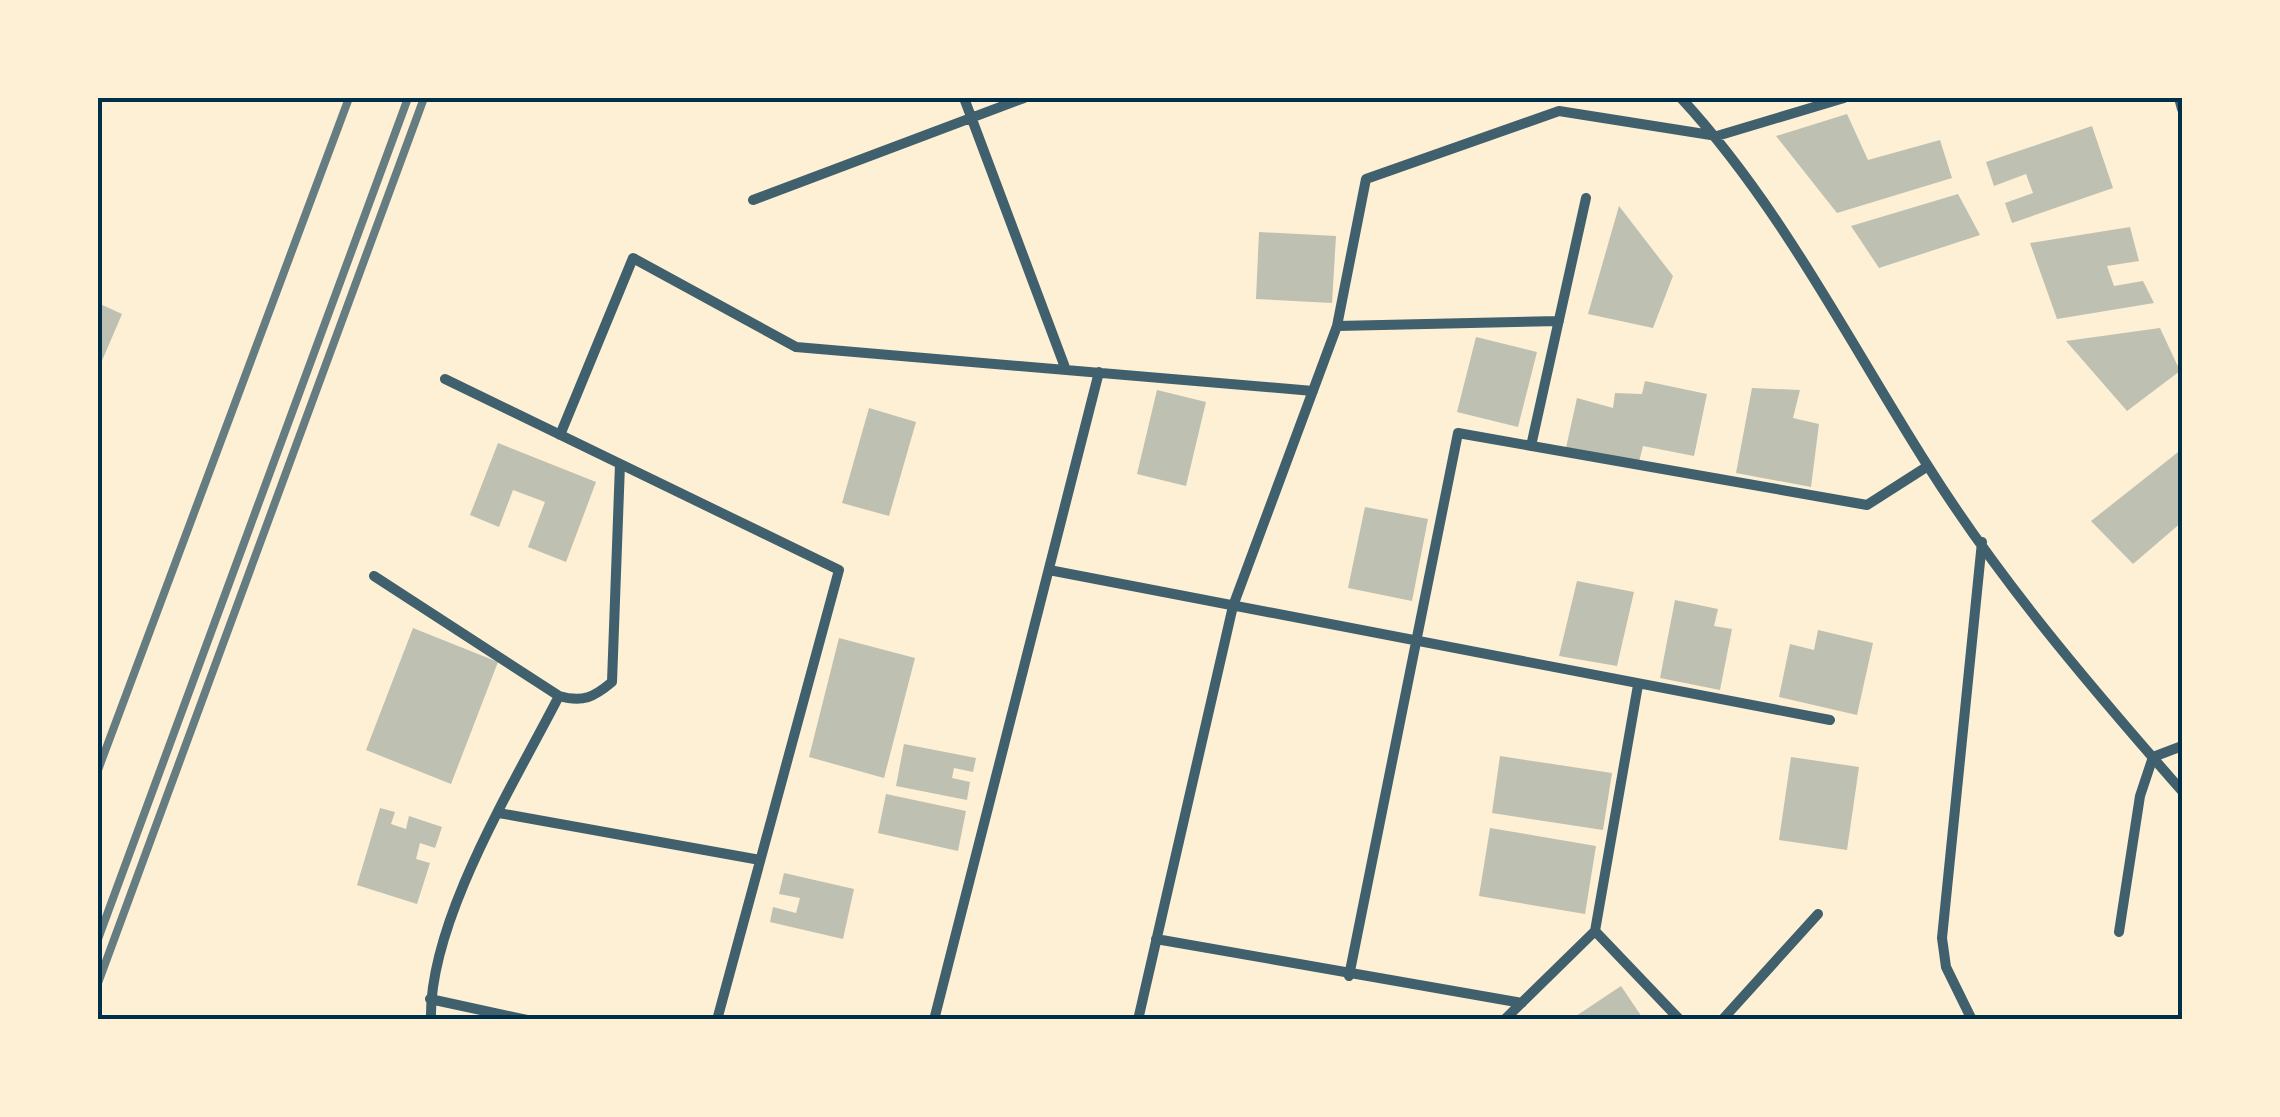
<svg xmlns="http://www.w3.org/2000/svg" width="2280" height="1117" font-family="'Nunito Sans',sans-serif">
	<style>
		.building { fill: #bec0b2 }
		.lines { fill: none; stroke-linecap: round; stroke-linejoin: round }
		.minor { stroke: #3f606c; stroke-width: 10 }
		.rail { stroke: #657d81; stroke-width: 8 }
		.neatline { fill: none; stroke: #003049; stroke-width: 4 }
	</style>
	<rect width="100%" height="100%" fill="#fdf0d5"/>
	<!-- building -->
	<path class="building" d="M 1847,114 L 1868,160 L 1940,140 L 1952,178 L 1837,213 L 1776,136 Z
		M 2092,126 L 2113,188 L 2012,223 L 2005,203 L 2033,193 L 2026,174 L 1994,186 L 1986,162 Z
		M 1958,194 L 1980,235 L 1879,268 L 1851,226 Z
		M 1619,206 L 1673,276 L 1653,328 L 1588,314 Z
		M 2130,227 L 2139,261 L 2107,266 L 2114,286 L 2143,281 L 2154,303 L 2057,319 L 2030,243 Z
		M 1259,232 L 1336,236 L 1332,303 L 1256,299 Z
		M 98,303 L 122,314 L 98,370 Z
		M 2160,328 L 2180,371 L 2127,411 L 2066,341 Z
		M 1476,337 L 1537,352 L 1518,427 L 1457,412 Z
		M 1645,381 L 1707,394 L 1694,456 L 1643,446 L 1639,462 L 1566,448 L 1577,398 L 1613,408 L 1615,393 L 1642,394 Z
		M 1752,388 L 1800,390 L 1793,418 L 1819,424 L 1811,487 L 1736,473 Z
		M 1157,390 L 1206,402 L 1186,486 L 1137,474 Z
		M 869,408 L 916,422 L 889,516 L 842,503 Z
		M 498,443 L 596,482 L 566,562 L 528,547 L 545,502 L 513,490 L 499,527 L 470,515 Z
		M 2182,449 L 2182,522 L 2133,564 L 2091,521 Z
		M 1365,507 L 1428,519 L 1412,601 L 1348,588 Z
		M 1577,581 L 1634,592 L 1617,666 L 1559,656 Z
		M 1675,600 L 1718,609 L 1714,626 L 1732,629 L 1720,690 L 1660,678 Z
		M 413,628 L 498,662 L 451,784 L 366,750 Z
		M 1818,630 L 1873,643 L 1857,715 L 1779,697 L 1790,644 L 1814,650 Z
		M 839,638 L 915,658 L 884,778 L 809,757 Z
		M 904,744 L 976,758 L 973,772 L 954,768 L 952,778 L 970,782 L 967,800 L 896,786 Z
		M 1500,756 L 1612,773 L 1603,830 L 1492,813 Z
		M 1791,757 L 1859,767 L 1847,850 L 1779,840 Z
		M 886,794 L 966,811 L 958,851 L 878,833 Z
		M 380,808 L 395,812 L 391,824 L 406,829 L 409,816 L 442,827 L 435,848 L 420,843 L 416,859 L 430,863 L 417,904 L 357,885 Z
		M 1490,828 L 1596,846 L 1585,914 L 1479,896 Z
		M 784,873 L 854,889 L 843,939 L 770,922 L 773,907 L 796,913 L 800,898 L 779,894 Z
		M 1621,986 L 1644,1020 L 1570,1020 Z"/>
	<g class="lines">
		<!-- minor -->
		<path class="minor" d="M 964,98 L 1066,370
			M 1681,98 C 1780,205 1848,340 1926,463 C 2000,581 2090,686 2182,791
			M 2179,98 L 2182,109
			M 753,200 L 1024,98
			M 1337,326 L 1559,321
			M 445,379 L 839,570 L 717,1020
			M 560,435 L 633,258 L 796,347 L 1313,391
			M 1531,446 L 1586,198
			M 1049,570 L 1830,720
			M 374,576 L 559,696 C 583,703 594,697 612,682 L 620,464
			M 499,813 L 760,860
			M 1595,931 L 1680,1020
			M 2119,932 L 2140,796 L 2153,757 L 2182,746
			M 1156,939 L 1522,1003
			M 1349,976 L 1458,433 L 1867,505 L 1928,466
			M 430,999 L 527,1020
			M 431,1020 C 428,922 515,782 559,696
			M 934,1020 L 1099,372
			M 1138,1020 L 1233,606 L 1337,326 L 1366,179 L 1559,111 L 1717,136 L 1844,98
			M 1504,1020 L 1595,931 L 1638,685
			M 1722,1020 L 1818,914
			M 1972,1020 L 1946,967 L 1942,938 L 1982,542"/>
		<!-- rail -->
		<path class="rail" d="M 98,770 L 349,98
			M 98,939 L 408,98
			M 98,983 L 424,98"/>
	</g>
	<!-- border -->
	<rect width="2280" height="1117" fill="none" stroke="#fdf0d5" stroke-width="200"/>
	<rect x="100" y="100" width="2080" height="917" class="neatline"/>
</svg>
